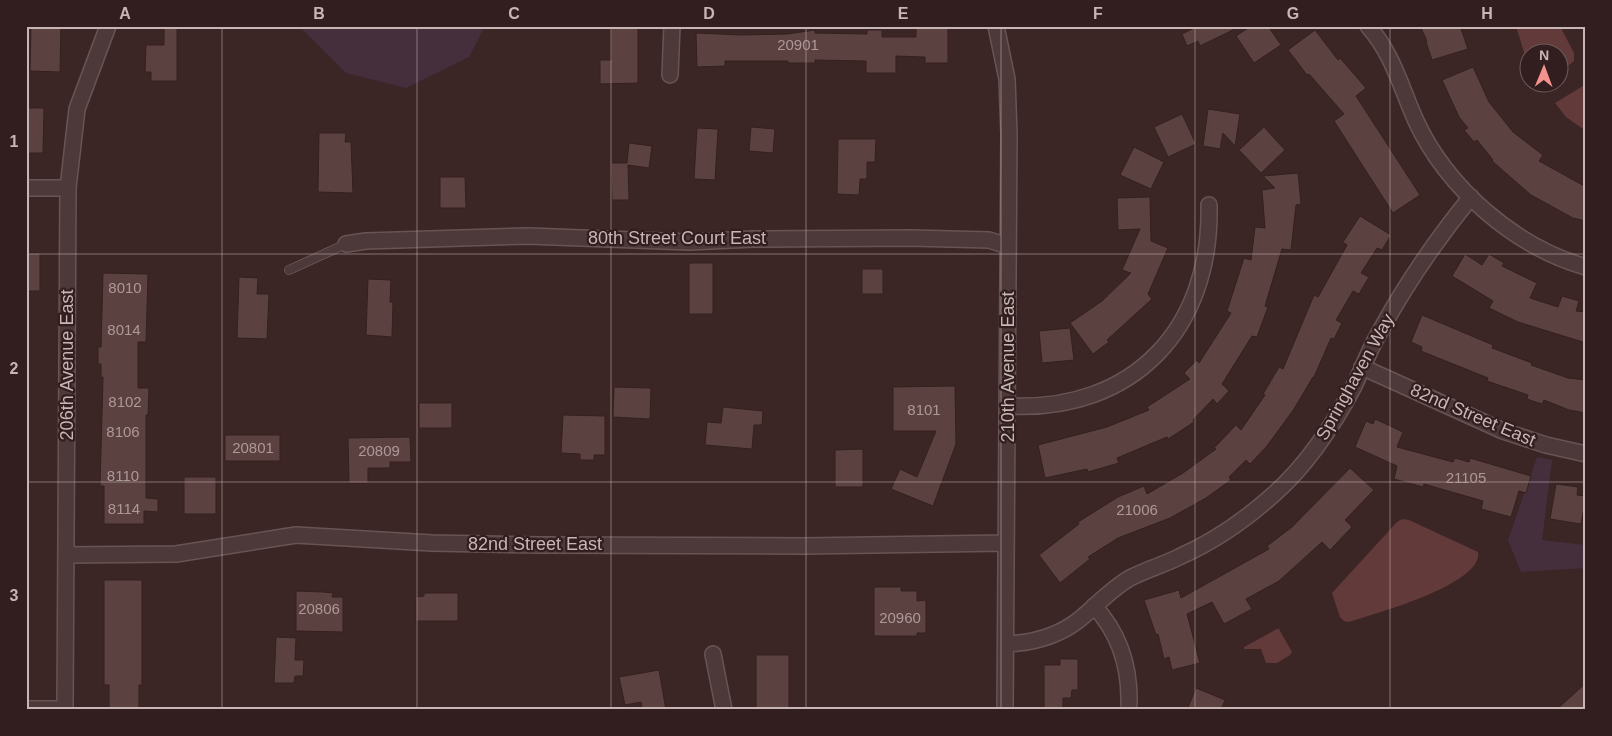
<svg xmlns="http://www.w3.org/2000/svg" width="1612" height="736" font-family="Arial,sans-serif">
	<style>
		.green { fill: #462f3d }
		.water { fill: #633a3a }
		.building { fill: #5c4141; stroke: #342020 }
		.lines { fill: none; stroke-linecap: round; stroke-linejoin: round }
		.service-casing { stroke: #685454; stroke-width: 10 }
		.minor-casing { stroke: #685454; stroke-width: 18 }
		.service { stroke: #4d3939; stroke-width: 8 }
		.minor { stroke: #4d3939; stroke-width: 15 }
		.grid { fill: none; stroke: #c8b5b5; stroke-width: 1; stroke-opacity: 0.55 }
		.labels { text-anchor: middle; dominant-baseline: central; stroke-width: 4.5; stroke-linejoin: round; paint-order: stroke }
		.number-label { font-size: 15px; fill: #ad9898 }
		.street-label { font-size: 18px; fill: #c8b5b5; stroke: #321e1e }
		.neatline { fill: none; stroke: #c8b5b5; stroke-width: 2 }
		.grid-label { font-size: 16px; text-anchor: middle; font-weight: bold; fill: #c8b5b5 }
	</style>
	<rect width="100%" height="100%" fill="#3c2525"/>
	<!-- green -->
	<path class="green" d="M 299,26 L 485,26 L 469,57 L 406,88 L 346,73 Z
		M 1537,457 L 1552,460 L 1542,540 L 1586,545 L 1586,568 L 1521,572 L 1508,540 Z"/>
	<!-- water -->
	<path class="water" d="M 1516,26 L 1560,26 L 1574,53 L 1574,61 L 1560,72 L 1560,52 L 1530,52 L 1529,69 Z
		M 1586,84 L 1586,131 L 1566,117 L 1555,103 Z
		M 1402,519 L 1409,520 L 1478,552 C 1484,584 1374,614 1349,622 L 1344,621 L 1340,617 L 1332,593 L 1397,522 Z
		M 1277,629 L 1279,629 L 1292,652 L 1290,655 L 1277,663 L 1266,663 L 1261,649 L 1244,649 L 1244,647 Z"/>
	<!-- building -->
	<path class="building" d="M 31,26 L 61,26 L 60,72 L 30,71 Z
		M 164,26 L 177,26 L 177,81 L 151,81 L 151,72 L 145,72 L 146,45 L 164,45 Z
		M 611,26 L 638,26 L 638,83 L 600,84 L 600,60 L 611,60 Z
		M 916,26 L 948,26 L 948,63 L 925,63 L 925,57 L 896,56 L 896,73 L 866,73 L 866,61 L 815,60 L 815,63 L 788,63 L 788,61 L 725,61 L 725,66 L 697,67 L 696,33 L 741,35 L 787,34 L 815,30 L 815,33 L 867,34 L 867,30 L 882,30 L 882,37 L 916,37 Z
		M 1198,26 L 1241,26 L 1200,46 L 1198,41 L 1187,46 L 1182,34 Z
		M 1251,26 L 1268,26 L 1281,45 L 1254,63 L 1236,36 Z
		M 1420,26 L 1460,26 L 1468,49 L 1432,60 L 1426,42 L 1427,41 Z
		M 1315,30 L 1338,60 L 1340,58 L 1366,88 L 1356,96 L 1420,195 L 1393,213 L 1334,121 L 1344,114 L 1309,74 L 1307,75 L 1288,50 Z
		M 1473,67 L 1489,102 L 1513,132 L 1543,155 L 1539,161 L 1586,187 L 1586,221 L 1573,218 L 1531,195 L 1492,161 L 1493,160 L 1477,140 L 1474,142 L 1464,130 L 1468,128 L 1459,117 L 1442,80 Z
		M 26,108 L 44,108 L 43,153 L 26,153 Z
		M 1208,109 L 1240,114 L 1235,146 L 1223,133 L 1220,149 L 1203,146 Z
		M 1182,114 L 1196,144 L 1168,157 L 1154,127 Z
		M 751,127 L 775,129 L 773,153 L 749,151 Z
		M 1264,127 L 1285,150 L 1261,173 L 1239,150 Z
		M 697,128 L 718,129 L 715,180 L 694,179 Z
		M 319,133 L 346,133 L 345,142 L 351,142 L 353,193 L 318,192 Z
		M 838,139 L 876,139 L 875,162 L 867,162 L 867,179 L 860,179 L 859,195 L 837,194 Z
		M 629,143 L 652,146 L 649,168 L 628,165 L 629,200 L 612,200 L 611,163 L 627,163 Z
		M 1134,147 L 1164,162 L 1151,189 L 1120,175 Z
		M 1298,173 L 1301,204 L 1296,205 L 1291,250 L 1282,249 L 1265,306 L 1268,307 L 1257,337 L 1252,336 L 1222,384 L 1229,391 L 1217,404 L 1213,399 L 1193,420 L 1194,422 L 1168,439 L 1167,437 L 1117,458 L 1119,463 L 1088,472 L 1087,469 L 1045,478 L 1038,445 L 1107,427 L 1149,410 L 1147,407 L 1190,379 L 1184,373 L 1197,360 L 1199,363 L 1231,313 L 1227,311 L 1244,258 L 1251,260 L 1255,227 L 1265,228 L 1262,190 L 1275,188 L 1263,176 Z
		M 440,177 L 465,177 L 466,208 L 440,208 Z
		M 1150,197 L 1151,241 L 1168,248 L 1148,294 L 1152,299 L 1107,340 L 1109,342 L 1093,354 L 1070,323 L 1102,301 L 1131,273 L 1122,270 L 1140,229 L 1118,230 L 1117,198 Z
		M 1360,216 L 1391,235 L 1382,250 L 1377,248 L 1361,273 L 1369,277 L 1359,294 L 1353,291 L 1336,320 L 1342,323 L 1334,339 L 1331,338 L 1314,377 L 1313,377 L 1294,409 L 1267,446 L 1250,464 L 1246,460 L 1229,477 L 1231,480 L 1206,498 L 1170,518 L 1118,538 L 1088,557 L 1090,559 L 1060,583 L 1039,555 L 1079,524 L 1078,522 L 1118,497 L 1144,486 L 1147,494 L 1183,473 L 1216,449 L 1214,448 L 1236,425 L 1241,430 L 1265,395 L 1263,394 L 1279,367 L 1283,369 L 1314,295 L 1318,297 L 1347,245 L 1343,242 Z
		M 26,253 L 40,253 L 40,291 L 26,291 Z
		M 1465,254 L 1482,265 L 1489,254 L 1504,263 L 1502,266 L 1537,283 L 1530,298 L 1558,307 L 1562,296 L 1579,301 L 1576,311 L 1586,312 L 1586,343 L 1518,322 L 1489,308 L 1493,301 L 1452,276 Z
		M 689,263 L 713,263 L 713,314 L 689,314 Z
		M 862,269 L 883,269 L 883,294 L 862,294 Z
		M 103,273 L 148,274 L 146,342 L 138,342 L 138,388 L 149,388 L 148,415 L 146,415 L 146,498 L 158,499 L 158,512 L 144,511 L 144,524 L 104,524 L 104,486 L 100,486 L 103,377 L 101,377 L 101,364 L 98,364 L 98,347 L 101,347 Z
		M 239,277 L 258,278 L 257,294 L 269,294 L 267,339 L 237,338 Z
		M 368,279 L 391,280 L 390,302 L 393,302 L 392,337 L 366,335 Z
		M 1422,315 L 1493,345 L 1492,348 L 1532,363 L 1531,365 L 1568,378 L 1586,380 L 1586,413 L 1569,410 L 1544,400 L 1542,404 L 1527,399 L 1528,395 L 1487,381 L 1488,378 L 1421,351 L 1422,347 L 1411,342 Z
		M 1070,328 L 1074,360 L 1042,363 L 1039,331 Z
		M 955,386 L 956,444 L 933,506 L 891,489 L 900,469 L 917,477 L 936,431 L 893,431 L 893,387 Z
		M 614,387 L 651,388 L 650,419 L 613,417 Z
		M 419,403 L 452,403 L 452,428 L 419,428 Z
		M 723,407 L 763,411 L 762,425 L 754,425 L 752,449 L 705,445 L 707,422 L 721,423 Z
		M 563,415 L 605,416 L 605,455 L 594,455 L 594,460 L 580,460 L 580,454 L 561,453 Z
		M 1375,419 L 1403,432 L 1397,447 L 1453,462 L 1455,458 L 1469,462 L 1470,458 L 1531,476 L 1526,493 L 1519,491 L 1511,517 L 1481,509 L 1483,501 L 1424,484 L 1423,487 L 1394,479 L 1397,466 L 1355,447 L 1366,421 L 1373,424 Z
		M 225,435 L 280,435 L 280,461 L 225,461 Z
		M 410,437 L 411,462 L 390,462 L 390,468 L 368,468 L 368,483 L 349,483 L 348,438 Z
		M 863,449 L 863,487 L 835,487 L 835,450 Z
		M 1350,468 L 1374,490 L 1345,520 L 1352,527 L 1330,550 L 1322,542 L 1279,581 L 1246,599 L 1252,609 L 1224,624 L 1212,602 L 1187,614 L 1200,663 L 1172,670 L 1169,657 L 1164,659 L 1158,634 L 1156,635 L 1144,600 L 1179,590 L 1181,598 L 1269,549 L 1267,546 L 1292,527 Z
		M 184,477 L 216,477 L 216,514 L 184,514 Z
		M 1556,484 L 1578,487 L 1577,495 L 1586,496 L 1581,524 L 1550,519 Z
		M 104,580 L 142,580 L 142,685 L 139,685 L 139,710 L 109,710 L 109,685 L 104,685 Z
		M 874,587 L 901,587 L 901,591 L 917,591 L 917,601 L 926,600 L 926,633 L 917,633 L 917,636 L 874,636 Z
		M 296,591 L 323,592 L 333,593 L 332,597 L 343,597 L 343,632 L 296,631 Z
		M 424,593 L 458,593 L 458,621 L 416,621 L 416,597 L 424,596 Z
		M 276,637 L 296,638 L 295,660 L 304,660 L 303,676 L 295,676 L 294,683 L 274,683 Z
		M 756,655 L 789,655 L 789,710 L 756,710 Z
		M 1060,659 L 1078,659 L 1078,690 L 1072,690 L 1071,698 L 1063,698 L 1063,710 L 1044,710 L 1044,665 L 1060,665 Z
		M 659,670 L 666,710 L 642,710 L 641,702 L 625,705 L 619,677 Z
		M 1586,683 L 1586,710 L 1556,710 Z
		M 1196,688 L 1225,700 L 1221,710 L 1187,710 Z"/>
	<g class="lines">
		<defs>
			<path id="service" d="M 289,270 L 346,244"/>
			<path id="minor" d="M 996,26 L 1007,79 L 1009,134 L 1005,710
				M 1368,26 C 1393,54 1401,88 1416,121 C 1447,188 1515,247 1586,267
				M 670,75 L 672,26
				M 26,188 L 68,188
				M 346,244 L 366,241 L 528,236 L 689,242 L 754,239 L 911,238 L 989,240 L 1008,246
				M 1362,367 L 1503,431 L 1546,445 L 1586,454
				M 1009,406 C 1134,412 1212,328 1209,205
				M 66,555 L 176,554 L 296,535 L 432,543 L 542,545 L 804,546 L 1005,543
				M 1094,606 C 1120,634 1130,666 1129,704
				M 1006,644 C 1032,643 1059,636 1080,619 C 1097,605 1111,589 1130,578 C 1145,570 1163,565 1179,557 C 1213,542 1245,520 1273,495 C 1307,465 1333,426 1354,386 C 1362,369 1369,351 1378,335 C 1405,285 1436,240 1471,197
				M 713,654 L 724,710
				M 26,709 L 65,709 L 68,188 L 77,109 L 108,26"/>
		</defs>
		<!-- service casing -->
		<use href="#service" class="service-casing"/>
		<!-- minor casing -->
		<use href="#minor" class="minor-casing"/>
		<!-- service -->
		<use href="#service" class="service"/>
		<!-- minor -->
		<use href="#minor" class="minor"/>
	</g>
	<!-- grid -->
	<path class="grid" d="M 222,26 L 222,710M 417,26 L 417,710M 611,26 L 611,710M 806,26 L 806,710M 1001,26 L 1001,710M 1195,26 L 1195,710M 1390,26 L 1390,710M 26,254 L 1586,254M 26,482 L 1586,482"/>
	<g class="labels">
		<!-- number labels -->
		<g class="number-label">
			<text x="798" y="44">20901</text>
			<text x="125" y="287">8010</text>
			<text x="124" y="329">8014</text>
			<text x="125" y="401">8102</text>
			<text x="924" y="409">8101</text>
			<text x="123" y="431">8106</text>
			<text x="253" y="447">20801</text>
			<text x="379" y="450">20809</text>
			<text x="123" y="475">8110</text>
			<text x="1466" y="477">21105</text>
			<text x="124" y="508">8114</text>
			<text x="1137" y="509">21006</text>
			<text x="319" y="608">20806</text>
			<text x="900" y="617">20960</text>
		</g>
		<!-- street labels -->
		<g class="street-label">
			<text x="677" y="238">80th Street Court East</text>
			<text transform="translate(67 365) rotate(-90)">206th Avenue East</text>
			<text transform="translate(1008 367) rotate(-90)">210th Avenue East</text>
			<text transform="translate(1355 377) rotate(-61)">Springhaven Way</text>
			<text transform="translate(1473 415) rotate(23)">82nd Street East</text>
			<text x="535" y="544">82nd Street East</text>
		</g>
	</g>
	<!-- border -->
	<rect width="1612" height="736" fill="none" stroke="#321e1e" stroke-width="55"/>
	<!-- north arrow -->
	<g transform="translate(1544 68) rotate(1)"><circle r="24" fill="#321e1e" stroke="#6e5a5a"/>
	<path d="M0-4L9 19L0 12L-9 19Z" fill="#f3938e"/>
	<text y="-8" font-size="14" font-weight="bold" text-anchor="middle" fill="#c8b5b5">N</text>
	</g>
	<rect x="28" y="28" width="1556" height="680" class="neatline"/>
	<g class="grid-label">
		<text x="125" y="19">A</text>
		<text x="319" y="19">B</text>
		<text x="514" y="19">C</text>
		<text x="709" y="19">D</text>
		<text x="903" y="19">E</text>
		<text x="1098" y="19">F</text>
		<text x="1293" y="19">G</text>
		<text x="1487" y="19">H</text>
		<text x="14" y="147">1</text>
		<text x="14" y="374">2</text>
		<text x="14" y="601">3</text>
	</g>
</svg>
